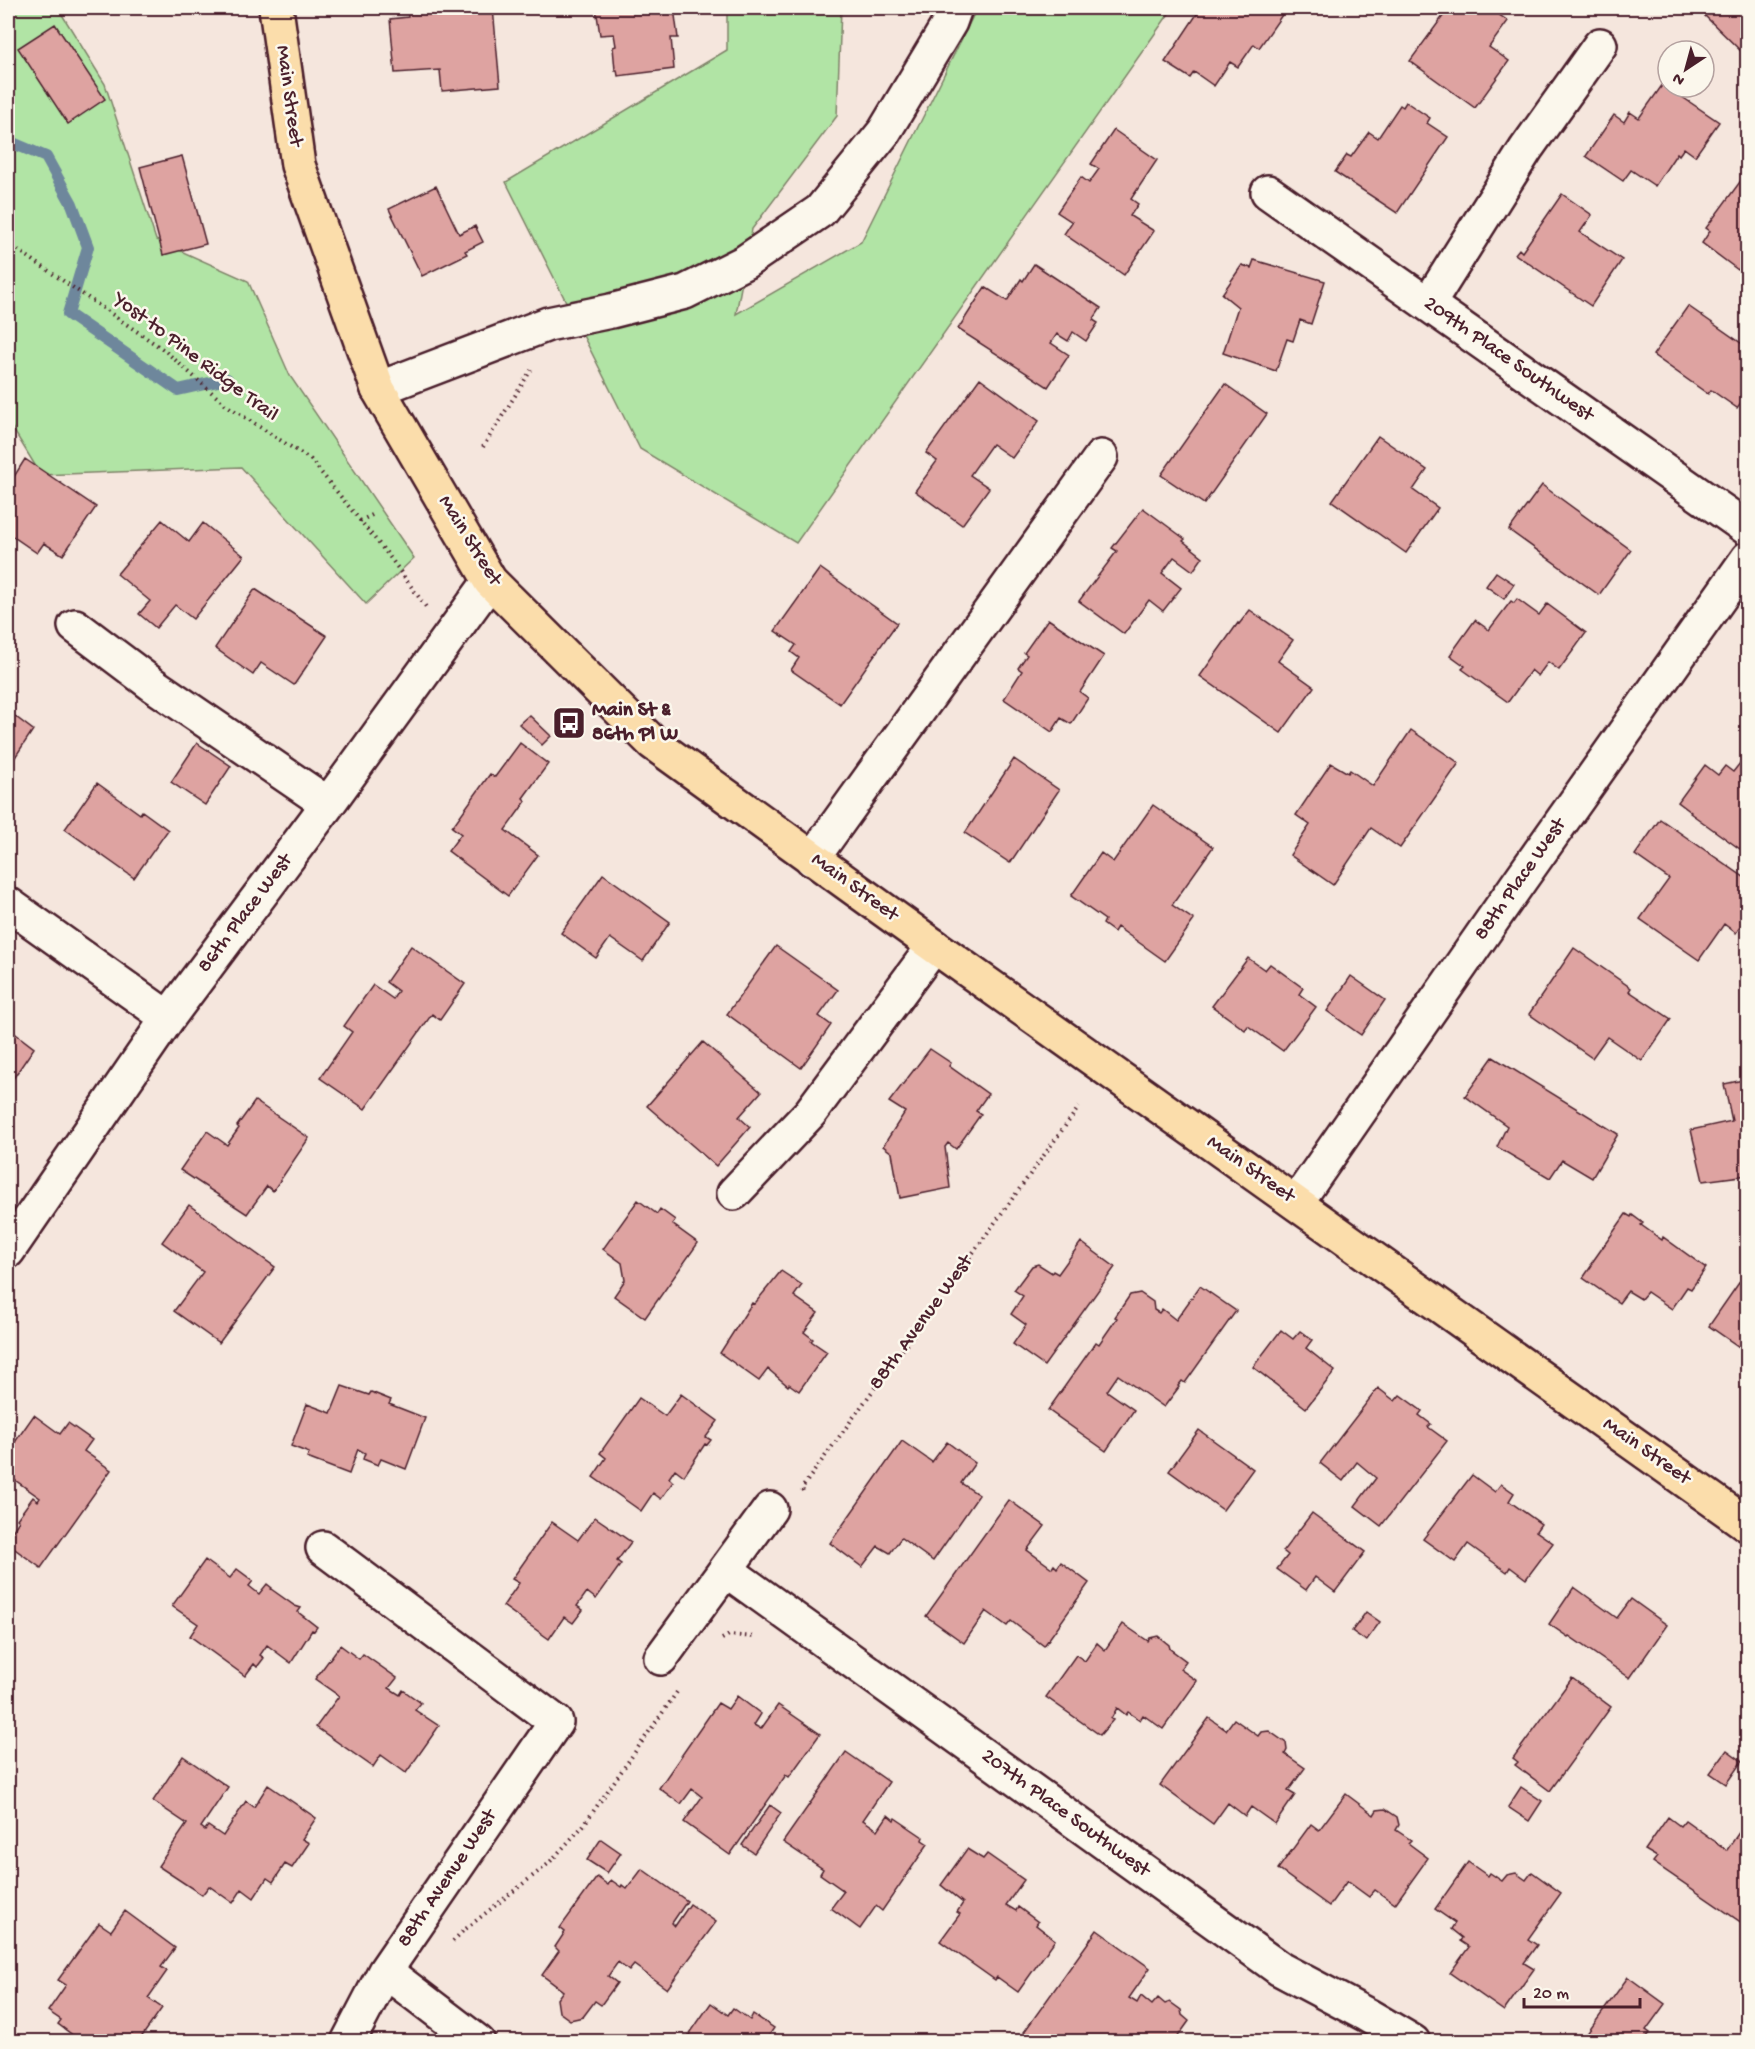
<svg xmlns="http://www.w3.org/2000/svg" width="1755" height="2049" font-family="'Gochi Hand',sans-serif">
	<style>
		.green { fill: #b1e4a5; stroke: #7e8268; stroke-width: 1.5 }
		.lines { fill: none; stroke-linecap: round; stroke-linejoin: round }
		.stream { stroke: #6e879c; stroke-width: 12 }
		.building { fill: #dea3a1; stroke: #4a1f2b; stroke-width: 1.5 }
		.minor-casing { stroke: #4a1f2b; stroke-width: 38 }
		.major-casing { stroke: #4a1f2b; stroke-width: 38 }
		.path { stroke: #4a1f2b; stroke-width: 4; stroke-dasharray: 1.5 4.5; stroke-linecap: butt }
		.minor { stroke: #fbf7ec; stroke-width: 33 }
		.major { stroke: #fbddab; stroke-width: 33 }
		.labels { text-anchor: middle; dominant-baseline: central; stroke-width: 5; stroke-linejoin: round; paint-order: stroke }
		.street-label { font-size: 21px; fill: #4a1f2b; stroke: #fbf7ec }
		.poi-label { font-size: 21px; font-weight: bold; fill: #4a1f2b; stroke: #fbf7ec; text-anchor: start }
	</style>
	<rect width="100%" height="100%" fill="#f5e6dd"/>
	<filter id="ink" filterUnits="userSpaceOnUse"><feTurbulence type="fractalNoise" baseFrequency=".0167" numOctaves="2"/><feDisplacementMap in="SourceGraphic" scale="12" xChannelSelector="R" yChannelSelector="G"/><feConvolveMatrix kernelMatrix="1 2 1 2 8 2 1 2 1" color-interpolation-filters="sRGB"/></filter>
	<g filter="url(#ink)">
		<!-- green -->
		<path class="green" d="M 8,8 L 58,8 L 105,84 L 156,240 L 248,281 L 290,376 L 414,558 L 366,604 L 241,467 L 41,475 L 8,421 Z
			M 727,8 L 841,8 L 837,116 L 752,229 L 736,314 L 861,242 L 977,8 L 1173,8 L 796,543 L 640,449 L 506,182 L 727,50 Z"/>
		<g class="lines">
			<!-- stream -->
			<path class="stream" d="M 8,141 L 46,157 L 72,204 L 88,247 L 68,314 L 178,390 L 227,379"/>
		</g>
		<!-- building -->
		<path class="building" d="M 407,8 L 493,8 L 500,86 L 442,91 L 440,70 L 395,73 L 390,19 L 408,17 Z
			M 596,8 L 674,8 L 678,38 L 671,38 L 674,69 L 618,76 L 617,70 L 615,70 L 613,47 L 616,46 L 614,34 L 600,35 Z
			M 1201,8 L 1281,8 L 1284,12 L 1259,48 L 1254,44 L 1238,67 L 1230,62 L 1214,86 L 1194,72 L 1190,78 L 1165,62 Z
			M 1449,8 L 1489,8 L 1508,21 L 1489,47 L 1509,61 L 1475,108 L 1410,61 Z
			M 1704,8 L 1748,8 L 1748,58 L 1700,11 Z
			M 55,24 L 105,99 L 68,124 L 18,48 Z
			M 1663,84 L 1719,122 L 1695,156 L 1684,148 L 1679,155 L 1677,153 L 1655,186 L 1631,170 L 1623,181 L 1586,156 L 1614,115 L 1624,122 L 1630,112 L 1639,118 Z
			M 1406,102 L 1430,118 L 1427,123 L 1448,137 L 1397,213 L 1335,172 L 1347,155 L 1351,157 L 1369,132 L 1378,138 L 1400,105 L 1403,107 Z
			M 1114,130 L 1157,160 L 1131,199 L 1138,204 L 1130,216 L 1154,231 L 1124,275 L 1064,234 L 1072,222 L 1057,212 L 1081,177 L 1089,183 L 1099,169 L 1091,164 Z
			M 182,156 L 206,244 L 163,255 L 140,167 Z
			M 1748,171 L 1748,257 L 1738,270 L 1702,243 L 1710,231 L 1706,228 Z
			M 436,186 L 459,234 L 475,226 L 483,242 L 465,251 L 467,254 L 422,276 L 389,209 Z
			M 1562,194 L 1592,215 L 1580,232 L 1622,260 L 1591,306 L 1515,254 L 1519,249 L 1522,252 Z
			M 1254,260 L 1325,281 L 1311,324 L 1300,320 L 1293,341 L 1287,339 L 1276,371 L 1223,353 L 1238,307 L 1222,294 L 1242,265 L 1251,268 Z
			M 1034,264 L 1101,308 L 1093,320 L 1098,323 L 1086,341 L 1073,332 L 1068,341 L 1057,334 L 1051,343 L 1069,355 L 1048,387 L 958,329 L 985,287 L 1007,301 L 1021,279 L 1023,281 Z
			M 1688,306 L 1748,348 L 1748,393 L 1737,408 L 1711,390 L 1708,394 L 1653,355 Z
			M 980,378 L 1039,421 L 1012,458 L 992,444 L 970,475 L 989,488 L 962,525 L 915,491 L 937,461 L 926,453 Z
			M 1225,384 L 1267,414 L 1204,504 L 1161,475 Z
			M 1378,436 L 1427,470 L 1413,490 L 1438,508 L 1406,553 L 1332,501 Z
			M 25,459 L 96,507 L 63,555 L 44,543 L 37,553 L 8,533 L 8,486 Z
			M 1542,485 L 1631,550 L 1599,595 L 1509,530 Z
			M 1143,508 L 1185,539 L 1183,541 L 1203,557 L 1193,571 L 1174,557 L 1162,573 L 1181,588 L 1163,611 L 1149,600 L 1124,634 L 1079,601 L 1117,551 L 1112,548 Z
			M 162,520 L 189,542 L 203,523 L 244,556 L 193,619 L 175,605 L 156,628 L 139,614 L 150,601 L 117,574 Z
			M 820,568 L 897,623 L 840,704 L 791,670 L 799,658 L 791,652 L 796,645 L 775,631 Z
			M 1496,572 L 1514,584 L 1504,599 L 1486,586 Z
			M 255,589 L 327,636 L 294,685 L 261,663 L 253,675 L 215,648 Z
			M 1517,599 L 1539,615 L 1547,604 L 1586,633 L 1559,670 L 1548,662 L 1538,676 L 1531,670 L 1508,702 L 1462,669 L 1465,666 L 1450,655 L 1475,620 L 1489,630 L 1511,601 L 1514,603 Z
			M 1250,610 L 1293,640 L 1278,661 L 1314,687 L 1281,733 L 1200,676 L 1238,623 L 1239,624 Z
			M 1048,619 L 1104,656 L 1080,692 L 1088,698 L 1071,724 L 1061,718 L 1052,732 L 1004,699 L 1022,671 L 1018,668 L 1027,655 L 1024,653 Z
			M 8,711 L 33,730 L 8,768 Z
			M 529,715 L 551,736 L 542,745 L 519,724 Z
			M 1411,730 L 1459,763 L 1400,848 L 1371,828 L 1333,885 L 1290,855 L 1310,825 L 1296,815 L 1331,763 L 1348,773 L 1350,770 L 1373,786 Z
			M 197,743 L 231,766 L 205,805 L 171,782 Z
			M 520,743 L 548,764 L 523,798 L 526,801 L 505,830 L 538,855 L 508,896 L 448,851 L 461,834 L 452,827 L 490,774 L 495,777 Z
			M 1748,753 L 1748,844 L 1745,847 L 1743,845 L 1740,849 L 1690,813 L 1691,812 L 1678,802 L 1705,765 L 1718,775 L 1725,766 L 1733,772 Z
			M 1014,759 L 1059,790 L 1010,863 L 965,833 Z
			M 97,783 L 140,814 L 142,811 L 168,830 L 134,878 L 65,829 Z
			M 1153,805 L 1213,847 L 1172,905 L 1194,920 L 1165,961 L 1117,927 L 1114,932 L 1103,924 L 1105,920 L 1071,896 L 1101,853 L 1113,862 Z
			M 1660,819 L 1748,880 L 1748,915 L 1736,933 L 1724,924 L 1699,960 L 1640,919 L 1669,879 L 1635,855 Z
			M 603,874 L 670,922 L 643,961 L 610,938 L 596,958 L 561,933 Z
			M 411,946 L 465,984 L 440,1020 L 432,1014 L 365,1109 L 320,1078 L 352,1032 L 344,1026 L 373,985 L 393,999 L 398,991 L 386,982 Z
			M 776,946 L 838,990 L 819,1016 L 831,1025 L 801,1068 L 727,1014 Z
			M 1574,948 L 1631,988 L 1629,991 L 1671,1019 L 1642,1061 L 1607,1037 L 1592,1058 L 1529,1014 Z
			M 1248,958 L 1265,970 L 1270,964 L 1303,988 L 1299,994 L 1316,1007 L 1283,1051 L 1248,1026 L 1245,1030 L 1212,1006 Z
			M 1351,976 L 1385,1000 L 1361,1035 L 1327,1011 Z
			M 8,1028 L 34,1048 L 8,1086 Z
			M 703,1042 L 761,1092 L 739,1117 L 750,1127 L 716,1166 L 647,1106 Z
			M 930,1049 L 951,1063 L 949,1066 L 988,1094 L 976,1111 L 981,1114 L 956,1149 L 948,1143 L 945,1147 L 950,1188 L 900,1198 L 892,1153 L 883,1146 L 905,1112 L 889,1102 Z
			M 1493,1057 L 1618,1134 L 1592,1178 L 1562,1160 L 1550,1178 L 1497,1147 L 1507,1126 L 1465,1096 Z
			M 1748,1079 L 1748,1175 L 1703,1181 L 1691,1130 L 1732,1121 L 1724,1084 Z
			M 255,1101 L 309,1138 L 273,1191 L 267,1186 L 247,1214 L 180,1170 L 207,1131 L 227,1145 L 239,1128 L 237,1126 Z
			M 638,1200 L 657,1214 L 660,1209 L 675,1220 L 672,1224 L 698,1243 L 645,1318 L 614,1296 L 625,1280 L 622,1263 L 603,1249 Z
			M 189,1205 L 275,1267 L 219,1343 L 174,1311 L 203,1272 L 162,1242 Z
			M 1626,1214 L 1631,1217 L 1632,1215 L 1643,1223 L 1641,1225 L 1662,1240 L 1663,1237 L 1706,1268 L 1691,1289 L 1687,1287 L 1672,1309 L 1647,1292 L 1641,1299 L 1628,1291 L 1619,1303 L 1583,1278 L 1592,1265 L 1591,1264 Z
			M 1081,1242 L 1115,1267 L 1044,1366 L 1013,1344 L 1026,1325 L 1011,1314 L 1023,1296 L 1014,1290 L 1032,1266 L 1038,1264 L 1052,1273 L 1053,1271 L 1058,1274 Z
			M 781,1271 L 802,1285 L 794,1296 L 818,1313 L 804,1332 L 813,1339 L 811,1341 L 827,1352 L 799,1391 L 789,1384 L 788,1386 L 768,1369 L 759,1381 L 720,1353 L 752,1303 L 754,1304 L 756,1302 Z
			M 1743,1277 L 1748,1280 L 1748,1353 L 1709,1326 Z
			M 1200,1286 L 1236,1311 L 1185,1383 L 1182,1381 L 1178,1386 L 1179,1387 L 1164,1407 L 1118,1375 L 1107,1391 L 1134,1410 L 1106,1451 L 1048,1410 L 1096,1342 L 1099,1344 L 1117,1318 L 1115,1317 L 1130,1295 L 1140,1293 L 1153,1302 L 1154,1310 L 1159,1313 L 1162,1309 L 1176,1320 Z
			M 1281,1330 L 1293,1339 L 1300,1331 L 1312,1340 L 1306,1348 L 1335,1371 L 1306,1408 L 1253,1367 Z
			M 342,1386 L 369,1395 L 371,1392 L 391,1400 L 389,1404 L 425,1418 L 406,1469 L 381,1459 L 378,1465 L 363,1459 L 365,1453 L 358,1449 L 349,1474 L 307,1458 L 309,1453 L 291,1446 L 307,1404 L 331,1413 Z
			M 1378,1388 L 1395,1401 L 1400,1395 L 1422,1411 L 1419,1415 L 1431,1424 L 1428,1427 L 1447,1441 L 1381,1526 L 1355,1506 L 1376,1478 L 1357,1462 L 1343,1481 L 1320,1463 Z
			M 681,1394 L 718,1421 L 706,1437 L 711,1440 L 707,1445 L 705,1444 L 684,1476 L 675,1469 L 669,1478 L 673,1482 L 661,1499 L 653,1493 L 641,1511 L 593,1477 L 606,1458 L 600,1453 L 639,1398 L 665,1416 Z
			M 34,1415 L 60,1434 L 68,1423 L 92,1440 L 84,1451 L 111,1470 L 41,1568 L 8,1544 L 8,1538 L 19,1521 L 17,1519 L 33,1497 L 38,1501 L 40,1498 L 8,1475 L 8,1452 Z
			M 1199,1430 L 1253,1469 L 1223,1510 L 1169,1471 Z
			M 902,1441 L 932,1462 L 947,1442 L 975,1463 L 961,1483 L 979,1495 L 933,1561 L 901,1538 L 890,1553 L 878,1546 L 862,1567 L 830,1543 Z
			M 1472,1475 L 1495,1492 L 1501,1484 L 1514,1493 L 1509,1501 L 1541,1524 L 1536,1531 L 1553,1543 L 1526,1579 L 1510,1567 L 1507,1572 L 1468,1544 L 1455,1562 L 1423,1539 Z
			M 1009,1500 L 1045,1526 L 1027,1550 L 1052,1568 L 1054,1565 L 1057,1568 L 1061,1562 L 1089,1583 L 1044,1646 L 1011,1621 L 1007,1626 L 986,1611 L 964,1643 L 926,1616 Z
			M 1312,1513 L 1365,1552 L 1335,1592 L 1315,1577 L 1306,1590 L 1277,1569 L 1288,1555 L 1283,1551 Z
			M 595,1517 L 631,1542 L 617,1561 L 621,1564 L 596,1599 L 587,1592 L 577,1606 L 583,1610 L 573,1623 L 564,1617 L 549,1639 L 503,1606 L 519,1583 L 512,1579 L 552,1522 L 578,1540 Z
			M 205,1560 L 230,1578 L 237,1569 L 253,1581 L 249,1586 L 259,1594 L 267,1584 L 272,1588 L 271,1589 L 295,1606 L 301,1608 L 298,1612 L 317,1627 L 314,1631 L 312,1630 L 291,1663 L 267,1645 L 260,1655 L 264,1658 L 257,1667 L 254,1664 L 245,1676 L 190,1636 L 198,1624 L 172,1606 Z
			M 1574,1587 L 1617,1618 L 1631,1599 L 1667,1625 L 1630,1678 L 1569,1636 L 1568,1637 L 1549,1624 Z
			M 1366,1612 L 1380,1622 L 1366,1641 L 1352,1631 Z
			M 1123,1624 L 1148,1641 L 1150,1638 L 1158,1636 L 1169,1645 L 1170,1649 L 1186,1661 L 1180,1669 L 1197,1681 L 1163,1729 L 1143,1715 L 1140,1720 L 1128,1712 L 1126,1715 L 1117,1708 L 1111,1719 L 1113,1720 L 1100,1735 L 1046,1697 L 1076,1655 L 1085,1661 L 1097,1643 L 1105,1650 Z
			M 340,1645 L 359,1659 L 363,1654 L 397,1678 L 389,1688 L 400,1695 L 403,1690 L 421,1703 L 415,1710 L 439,1726 L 406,1773 L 381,1755 L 373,1767 L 316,1727 L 339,1696 L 315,1679 Z
			M 1572,1678 L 1611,1707 L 1550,1791 L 1515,1765 L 1518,1762 L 1513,1758 Z
			M 737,1696 L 761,1714 L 754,1725 L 761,1729 L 778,1705 L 820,1734 L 789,1777 L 786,1775 L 730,1855 L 684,1822 L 702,1797 L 692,1789 L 681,1804 L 659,1788 L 718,1703 L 728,1709 Z
			M 1209,1718 L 1226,1730 L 1234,1719 L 1258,1736 L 1261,1732 L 1269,1731 L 1286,1743 L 1287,1750 L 1285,1754 L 1305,1768 L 1288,1791 L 1295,1795 L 1275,1824 L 1251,1807 L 1245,1816 L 1228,1803 L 1213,1824 L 1160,1785 Z
			M 1727,1750 L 1742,1761 L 1726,1784 L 1710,1773 Z
			M 846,1752 L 889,1782 L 863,1820 L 878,1830 L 888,1815 L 894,1820 L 895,1818 L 923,1837 L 922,1840 L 928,1844 L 882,1911 L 876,1906 L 860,1929 L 831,1908 L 844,1891 L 820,1874 L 823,1869 L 783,1842 Z
			M 183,1756 L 228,1787 L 201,1827 L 205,1830 L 208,1826 L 223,1836 L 246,1801 L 254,1807 L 268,1785 L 316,1818 L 302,1839 L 309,1843 L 292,1868 L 285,1864 L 273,1882 L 267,1878 L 254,1898 L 242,1889 L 233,1903 L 209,1886 L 202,1895 L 158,1866 L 187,1824 L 153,1801 Z
			M 1521,1787 L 1542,1801 L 1529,1821 L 1508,1807 Z
			M 1346,1794 L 1374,1815 L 1377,1810 L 1385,1809 L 1397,1817 L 1399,1825 L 1396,1830 L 1411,1840 L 1408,1843 L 1428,1858 L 1395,1904 L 1375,1890 L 1369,1897 L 1347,1881 L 1329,1906 L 1278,1869 L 1311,1824 L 1319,1830 Z
			M 770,1805 L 781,1813 L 754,1853 L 742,1845 Z
			M 1668,1817 L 1680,1826 L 1685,1820 L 1727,1850 L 1742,1828 L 1748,1832 L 1748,1927 L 1653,1862 L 1657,1857 L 1645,1850 Z
			M 601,1839 L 621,1853 L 607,1873 L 587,1860 Z
			M 967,1849 L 983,1859 L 987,1854 L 1024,1880 L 1006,1905 L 1016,1911 L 1018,1907 L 1038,1922 L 1036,1925 L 1055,1940 L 1018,1992 L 997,1977 L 995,1980 L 940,1941 L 960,1914 L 957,1912 L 963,1903 L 941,1885 Z
			M 1468,1862 L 1488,1876 L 1490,1873 L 1502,1881 L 1507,1875 L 1516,1873 L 1526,1880 L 1532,1872 L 1561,1893 L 1528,1939 L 1537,1945 L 1524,1963 L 1534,1969 L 1504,2011 L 1450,1973 L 1469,1947 L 1460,1941 L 1462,1938 L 1451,1929 L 1455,1923 L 1435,1909 Z
			M 642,1869 L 687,1901 L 672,1923 L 675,1926 L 690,1904 L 716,1922 L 667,1989 L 634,1965 L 629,1971 L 618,1962 L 608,1976 L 617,1983 L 601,2005 L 595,2001 L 583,2017 L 570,2020 L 559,2012 L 557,1999 L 563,1991 L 542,1975 L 559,1951 L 555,1947 L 565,1932 L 560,1928 L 597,1877 L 608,1885 L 611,1880 L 621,1887 L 622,1885 L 627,1889 Z
			M 125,1911 L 175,1948 L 161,1967 L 167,1971 L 148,1998 L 162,2008 L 138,2042 L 90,2042 L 87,2039 L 82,2042 L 58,2024 L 61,2020 L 48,2011 L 66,1985 L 58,1980 L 99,1923 L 111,1931 Z
			M 1097,1930 L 1150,1968 L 1129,1998 L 1137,2003 L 1141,1996 L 1152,2005 L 1158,1998 L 1165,2004 L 1170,2002 L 1181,2010 L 1182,2015 L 1189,2021 L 1174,2042 L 1037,2042 L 1024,2032 Z
			M 1628,1977 L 1665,2004 L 1646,2030 L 1650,2033 L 1643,2042 L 1581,2042 Z
			M 711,2003 L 728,2015 L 733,2008 L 750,2020 L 753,2014 L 774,2028 L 766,2040 L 768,2042 L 684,2042 Z"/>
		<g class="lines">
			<defs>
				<path id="minor" d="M 1268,192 L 1748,529
					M 1429,303 L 1526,149 L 1600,45
					M 378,389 L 548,324 L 611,311 L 685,292 L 745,262 L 820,211 L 884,132 L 950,22 L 955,8
					M 75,626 L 152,684 L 328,804
					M 812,859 L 1101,457
					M 8,904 L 168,1018
					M 734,1193 L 810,1113 L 934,946
					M 1296,1203 L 1521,879 L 1748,558
					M 8,1251 L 168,1018 L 328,804 L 490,581
					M 323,1548 L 556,1722 L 385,1971 L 348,2042
					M 726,1570 L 1280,1969 L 1367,2015 L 1413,2042
					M 661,1658 L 770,1509
					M 385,1971 L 478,2042"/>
				<path id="major" d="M 276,8 L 298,165 L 378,389 L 490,581 L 653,743 L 934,946 L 1748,1525"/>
			</defs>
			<!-- minor casing -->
			<use href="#minor" class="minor-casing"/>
			<!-- major casing -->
			<use href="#major" class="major-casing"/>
			<!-- path -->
			<path class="path" d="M 8,243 L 164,350 L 226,405 L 311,460 L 389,556 L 426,607
				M 483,447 L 531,370
				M 360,521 L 374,514
				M 803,1491 L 802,1488 L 1079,1107
				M 722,1639 L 729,1635 L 755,1637
				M 453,1941 L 463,1931 L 548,1864 L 583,1826 L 677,1692"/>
			<!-- minor -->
			<use href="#minor" class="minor"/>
			<!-- major -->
			<use href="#major" class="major"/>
		</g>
	</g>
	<!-- icons -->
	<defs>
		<symbol id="bus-square" viewBox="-11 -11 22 22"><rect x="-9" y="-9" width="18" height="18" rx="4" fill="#4a1f2b" stroke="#fbf7ec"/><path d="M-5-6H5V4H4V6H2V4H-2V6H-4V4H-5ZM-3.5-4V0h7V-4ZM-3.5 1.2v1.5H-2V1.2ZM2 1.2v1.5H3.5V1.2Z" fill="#fff"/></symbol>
	</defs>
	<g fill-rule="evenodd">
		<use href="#bus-square" x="550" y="704" width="38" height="38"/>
	</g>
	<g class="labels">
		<!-- street labels -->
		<g class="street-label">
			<text transform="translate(288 96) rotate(82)">Main Street</text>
			<text transform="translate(195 358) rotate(37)">Yost to Pine Ridge Trail</text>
			<text transform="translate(1508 360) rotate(35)">209th Place Southwest</text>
			<text transform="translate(469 541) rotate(58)">Main Street</text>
			<text transform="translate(1521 880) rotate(-55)">88th Place West</text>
			<text transform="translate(854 888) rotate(36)">Main Street</text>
			<text transform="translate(246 914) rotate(-53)">86th Place West</text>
			<text transform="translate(1250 1170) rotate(35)">Main Street</text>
			<text transform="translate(922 1323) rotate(-54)">88th Avenue West</text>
			<text transform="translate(1646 1452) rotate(35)">Main Street</text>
			<text transform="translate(1065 1814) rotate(36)">207th Place Southwest</text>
			<text transform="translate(448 1879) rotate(-56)">88th Avenue West</text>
		</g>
		<!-- poi labels -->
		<g class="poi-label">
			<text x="592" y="711">Main St &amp;<tspan x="592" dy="24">86th Pl W</tspan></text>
		</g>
	</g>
	<!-- margin -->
	<rect width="1755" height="2049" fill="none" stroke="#fbf7ec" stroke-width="30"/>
	<rect x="15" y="15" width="1725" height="2019" fill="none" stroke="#4a1f2b" stroke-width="2" filter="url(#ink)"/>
	<!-- north arrow -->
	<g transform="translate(1686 69) rotate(216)"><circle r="28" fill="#fbf7ec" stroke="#b4a19f" stroke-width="1.5"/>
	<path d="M0-4.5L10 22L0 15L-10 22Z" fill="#4a1f2b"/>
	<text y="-9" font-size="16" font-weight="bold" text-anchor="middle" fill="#4a1f2b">N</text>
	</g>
	<!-- scale -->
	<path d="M1524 1998v9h116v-9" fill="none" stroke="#4a1f2b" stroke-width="3"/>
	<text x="1533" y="1998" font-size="18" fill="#4a1f2b" stroke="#fbf7ec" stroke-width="4.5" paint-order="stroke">20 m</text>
</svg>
